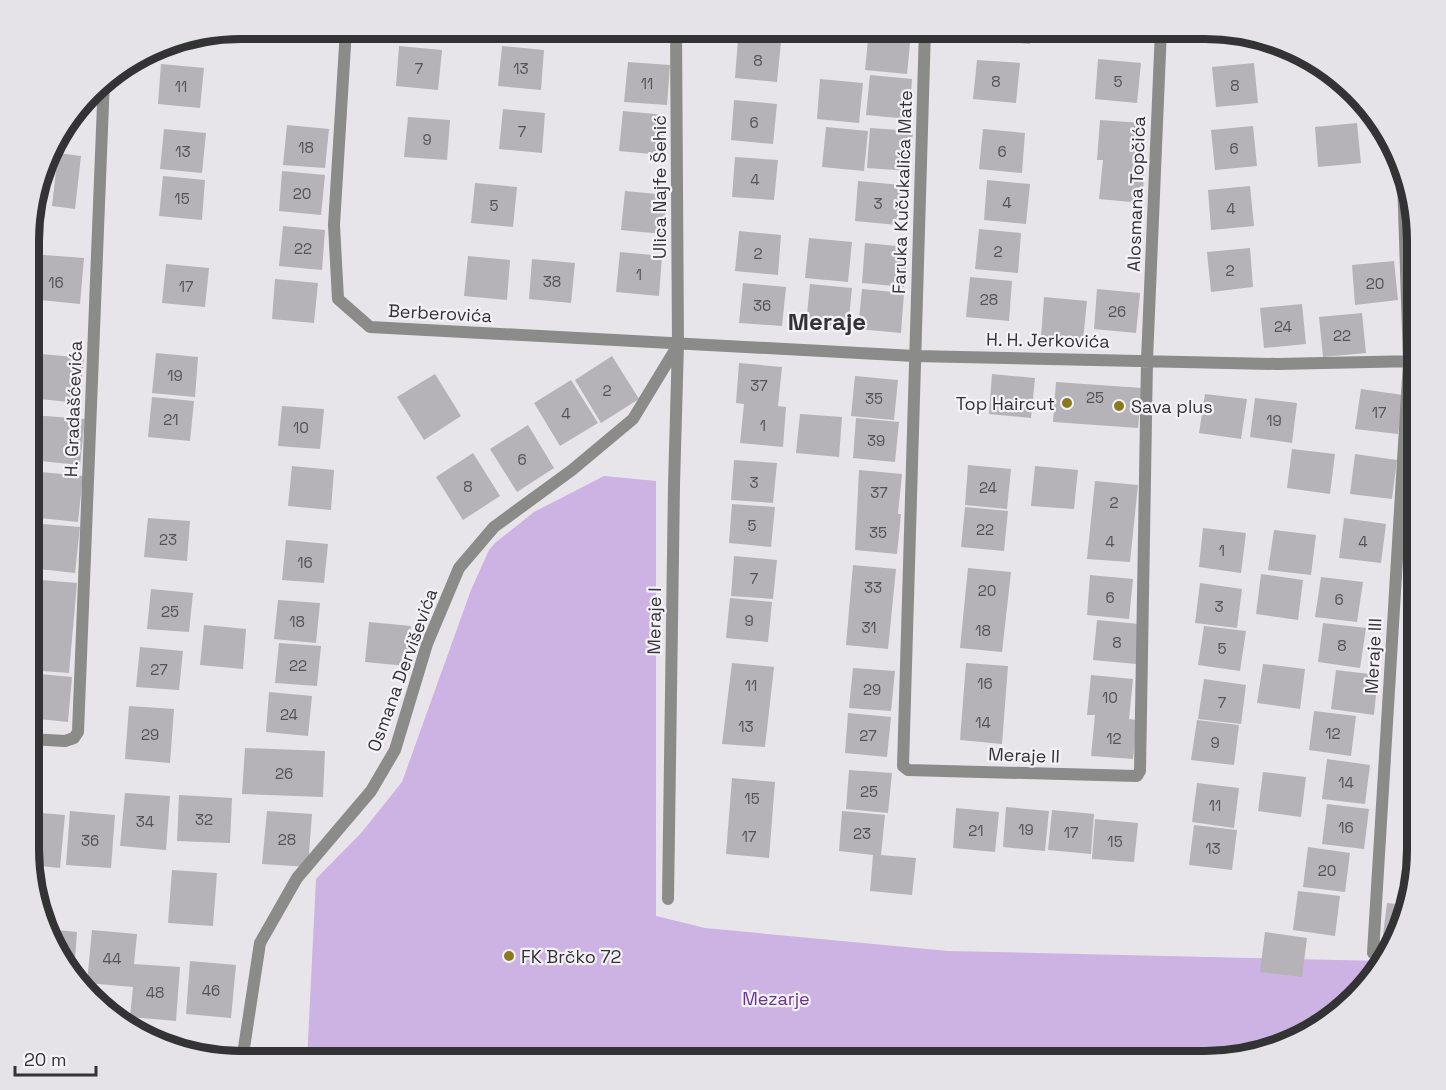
<svg xmlns="http://www.w3.org/2000/svg" width="1446" height="1090" font-family="'Space Grotesk',sans-serif">
	<style>
		.green { fill: #ccb3e3 }
		.building { fill: #b5b3b7 }
		.lines { fill: none; stroke-linecap: round; stroke-linejoin: round }
		.minor { stroke: #8b8b89; stroke-width: 12 }
		.poi-dot { fill: #8a7a1f; stroke: #f4f2f7; stroke-width: 2 }
		.labels { text-anchor: middle; dominant-baseline: central; stroke-width: 4.5; stroke-linejoin: round; paint-order: stroke }
		.number-label { font-size: 15px; fill: #545255 }
		.street-label { font-size: 18px; fill: #333234; stroke: #f4f2f7 }
		.poi-label { font-size: 18px; fill: #333234; stroke: #f4f2f7; text-anchor: start }
		.park-label { font-size: 18px; fill: #6c3492; stroke: #f4f2f7 }
		.district-label { font-size: 24px; font-weight: bold; fill: #333234; stroke: #f4f2f7 }
		.rim { fill: none; stroke: #333234; stroke-width: 8 }
	</style>
	<rect width="100%" height="100%" fill="#e7e5e9"/>
	<!-- green -->
	<path class="green" d="M 604,476 L 656,481 L 656,916 L 705,928 L 948,951 L 1382,961 L 1365,989 L 1298,1040 L 1205,1061 L 307,1061 L 316,879 L 362,832 L 402,782 L 471,590 L 489,550 L 495,543 L 534,512 Z"/>
	<!-- building -->
	<path class="building" d="M 988,29 L 1031,29 L 1030,44 L 987,40 Z
		M 1112,29 L 1140,29 L 1140,33 L 1111,31 Z
		M 1219,29 L 1263,39 L 1263,40 L 1220,44 Z
		M 869,30 L 911,34 L 907,74 L 865,70 Z
		M 738,39 L 781,42 L 777,82 L 735,78 Z
		M 399,46 L 442,50 L 438,90 L 396,86 Z
		M 502,46 L 544,50 L 541,90 L 498,86 Z
		M 1098,59 L 1141,63 L 1137,103 L 1095,99 Z
		M 977,60 L 1020,63 L 1016,103 L 973,99 Z
		M 628,62 L 670,65 L 667,105 L 624,102 Z
		M 1254,63 L 1258,103 L 1216,107 L 1212,67 Z
		M 161,64 L 204,68 L 200,108 L 158,104 Z
		M 870,75 L 912,79 L 909,119 L 866,115 Z
		M 820,79 L 863,83 L 859,123 L 817,119 Z
		M 734,100 L 777,104 L 773,144 L 731,140 Z
		M 503,109 L 545,113 L 542,153 L 499,149 Z
		M 623,111 L 666,115 L 662,155 L 619,151 Z
		M 408,117 L 450,120 L 447,160 L 404,157 Z
		M 1100,120 L 1143,123 L 1139,163 L 1145,163 L 1142,203 L 1099,199 L 1103,160 L 1097,160 Z
		M 1357,123 L 1361,163 L 1318,167 L 1315,127 Z
		M 287,125 L 329,129 L 325,168 L 283,165 Z
		M 1253,126 L 1257,166 L 1215,170 L 1211,130 Z
		M 826,127 L 868,131 L 864,171 L 822,167 Z
		M 870,128 L 913,131 L 909,171 L 867,168 Z
		M 164,129 L 206,133 L 202,173 L 160,169 Z
		M 983,129 L 1025,133 L 1022,173 L 979,169 Z
		M 58,153 L 81,156 L 75,209 L 52,206 Z
		M 735,157 L 778,160 L 774,200 L 732,197 Z
		M 282,171 L 325,175 L 321,215 L 279,211 Z
		M 163,176 L 205,180 L 202,220 L 159,216 Z
		M 987,180 L 1030,184 L 1026,224 L 984,220 Z
		M 858,181 L 901,185 L 897,225 L 855,221 Z
		M 475,183 L 517,187 L 513,227 L 471,223 Z
		M 1250,186 L 1254,226 L 1211,230 L 1208,190 Z
		M 625,191 L 667,195 L 663,234 L 621,230 Z
		M 283,226 L 325,230 L 322,270 L 279,266 Z
		M 979,229 L 1021,233 L 1018,273 L 975,269 Z
		M 739,231 L 781,235 L 778,275 L 735,271 Z
		M 809,238 L 852,242 L 848,282 L 805,278 Z
		M 865,243 L 908,247 L 904,287 L 862,283 Z
		M 1250,248 L 1253,287 L 1211,292 L 1207,252 Z
		M 620,252 L 662,256 L 659,296 L 616,292 Z
		M 31,254 L 84,258 L 80,304 L 30,299 Z
		M 468,256 L 510,260 L 507,300 L 464,296 Z
		M 532,259 L 575,263 L 571,303 L 529,299 Z
		M 1394,261 L 1398,300 L 1355,305 L 1352,265 Z
		M 166,264 L 209,268 L 205,307 L 162,303 Z
		M 970,277 L 1012,281 L 1009,321 L 966,317 Z
		M 275,279 L 318,283 L 314,323 L 272,319 Z
		M 743,283 L 786,287 L 782,326 L 739,323 Z
		M 810,284 L 852,288 L 848,327 L 806,324 Z
		M 862,289 L 904,293 L 901,333 L 858,329 Z
		M 1097,289 L 1140,293 L 1136,333 L 1094,329 Z
		M 1044,297 L 1087,301 L 1083,340 L 1041,337 Z
		M 1302,304 L 1306,344 L 1264,348 L 1260,308 Z
		M 1362,313 L 1366,353 L 1323,357 L 1319,317 Z
		M 31,353 L 84,358 L 79,403 L 30,398 Z
		M 156,353 L 198,357 L 195,397 L 152,393 Z
		M 612,356 L 639,399 L 601,423 L 575,380 Z
		M 739,363 L 782,367 L 778,406 L 786,407 L 783,447 L 740,443 L 744,404 L 736,403 Z
		M 435,374 L 461,416 L 424,440 L 397,397 Z
		M 992,374 L 1035,378 L 1031,418 L 989,414 Z
		M 855,376 L 898,380 L 894,420 L 851,416 Z
		M 571,380 L 598,423 L 560,446 L 534,403 Z
		M 1056,382 L 1142,388 L 1138,428 L 1053,422 Z
		M 1361,389 L 1403,395 L 1398,434 L 1355,429 Z
		M 1205,394 L 1247,399 L 1241,439 L 1199,433 Z
		M 152,397 L 194,401 L 190,441 L 148,437 Z
		M 1255,398 L 1297,403 L 1292,443 L 1250,437 Z
		M 282,406 L 324,409 L 320,449 L 278,446 Z
		M 800,414 L 842,417 L 839,457 L 796,453 Z
		M 32,415 L 85,419 L 80,465 L 30,460 Z
		M 856,418 L 899,422 L 895,462 L 853,458 Z
		M 528,425 L 554,468 L 517,492 L 490,449 Z
		M 1292,449 L 1335,454 L 1330,494 L 1287,488 Z
		M 473,453 L 500,496 L 463,520 L 436,477 Z
		M 1355,454 L 1397,460 L 1392,499 L 1350,494 Z
		M 734,460 L 777,463 L 773,503 L 731,500 Z
		M 968,465 L 1011,469 L 1007,509 L 965,505 Z
		M 292,466 L 334,470 L 331,510 L 288,506 Z
		M 1035,466 L 1078,470 L 1074,509 L 1031,506 Z
		M 859,470 L 902,474 L 898,514 L 901,514 L 897,554 L 855,550 Z
		M 30,471 L 83,476 L 78,522 L 30,517 Z
		M 1095,481 L 1138,485 L 1130,562 L 1087,559 Z
		M 732,504 L 775,507 L 771,547 L 729,543 Z
		M 965,507 L 1008,511 L 1004,551 L 961,547 Z
		M 148,518 L 190,521 L 187,561 L 144,557 Z
		M 1344,518 L 1386,524 L 1381,563 L 1339,558 Z
		M 30,523 L 80,527 L 75,573 L 30,568 Z
		M 1203,528 L 1246,533 L 1241,573 L 1199,567 Z
		M 1274,530 L 1316,535 L 1311,575 L 1268,570 Z
		M 286,540 L 328,544 L 324,583 L 282,580 Z
		M 734,556 L 777,560 L 773,599 L 731,596 Z
		M 853,565 L 896,569 L 888,649 L 846,645 Z
		M 968,568 L 1011,572 L 1002,652 L 960,648 Z
		M 1261,574 L 1303,580 L 1298,620 L 1256,614 Z
		M 1090,575 L 1133,579 L 1129,619 L 1087,615 Z
		M 1321,577 L 1363,582 L 1357,622 L 1315,617 Z
		M 30,579 L 77,583 L 69,673 L 29,670 Z
		M 1200,583 L 1242,589 L 1237,628 L 1195,623 Z
		M 151,589 L 193,593 L 189,632 L 147,629 Z
		M 730,598 L 772,602 L 768,642 L 726,638 Z
		M 278,600 L 320,603 L 316,643 L 274,639 Z
		M 1097,620 L 1139,624 L 1136,664 L 1093,660 Z
		M 369,622 L 411,626 L 407,666 L 365,662 Z
		M 1323,623 L 1366,628 L 1360,668 L 1318,662 Z
		M 204,625 L 246,629 L 243,669 L 200,665 Z
		M 1204,626 L 1246,631 L 1240,671 L 1198,665 Z
		M 279,643 L 321,646 L 317,686 L 275,683 Z
		M 140,647 L 183,651 L 179,690 L 136,687 Z
		M 1416,649 L 1417,649 L 1417,674 L 1412,674 Z
		M 732,663 L 774,667 L 765,747 L 722,744 Z
		M 966,663 L 1008,666 L 1002,744 L 960,740 Z
		M 1263,664 L 1305,669 L 1300,709 L 1257,703 Z
		M 853,668 L 895,671 L 891,711 L 849,708 Z
		M 1336,670 L 1378,675 L 1374,715 L 1331,709 Z
		M 29,673 L 72,677 L 68,722 L 29,718 Z
		M 1091,675 L 1133,679 L 1129,719 L 1137,720 L 1133,759 L 1091,756 L 1095,715 L 1087,715 Z
		M 1204,679 L 1246,685 L 1241,724 L 1198,719 Z
		M 269,692 L 312,696 L 308,736 L 266,732 Z
		M 129,706 L 174,709 L 170,763 L 125,759 Z
		M 1314,711 L 1356,716 L 1351,756 L 1309,750 Z
		M 848,713 L 891,717 L 887,757 L 845,753 Z
		M 1197,720 L 1239,725 L 1234,765 L 1191,760 Z
		M 245,748 L 325,751 L 323,797 L 242,794 Z
		M 1327,759 L 1370,765 L 1365,804 L 1322,799 Z
		M 849,770 L 892,773 L 888,813 L 846,809 Z
		M 1263,772 L 1306,777 L 1301,817 L 1258,811 Z
		M 732,778 L 775,782 L 769,858 L 726,854 Z
		M 1197,783 L 1239,788 L 1234,828 L 1192,822 Z
		M 125,793 L 170,796 L 166,850 L 120,846 Z
		M 179,795 L 232,798 L 230,843 L 177,841 Z
		M 1327,804 L 1369,809 L 1364,849 L 1322,844 Z
		M 1006,807 L 1049,811 L 1045,851 L 1003,847 Z
		M 956,808 L 999,812 L 995,852 L 953,848 Z
		M 1052,810 L 1094,814 L 1091,854 L 1048,850 Z
		M 70,811 L 115,815 L 111,868 L 66,865 Z
		M 267,811 L 312,814 L 308,867 L 262,864 Z
		M 842,811 L 885,815 L 881,855 L 916,858 L 912,895 L 870,891 L 873,855 L 839,851 Z
		M 29,812 L 65,815 L 60,868 L 30,865 Z
		M 1095,819 L 1138,823 L 1134,862 L 1092,859 Z
		M 1194,825 L 1237,830 L 1232,870 L 1189,865 Z
		M 1308,847 L 1350,853 L 1345,892 L 1303,887 Z
		M 172,870 L 217,873 L 213,926 L 168,923 Z
		M 1298,891 L 1340,896 L 1335,936 L 1293,930 Z
		M 1387,903 L 1407,905 L 1401,930 L 1393,944 L 1382,943 Z
		M 47,929 L 77,932 L 74,973 L 51,943 Z
		M 92,930 L 137,934 L 134,964 L 180,967 L 176,1021 L 130,1017 L 133,987 L 87,983 Z
		M 1265,932 L 1307,938 L 1302,977 L 1260,972 Z
		M 190,961 L 236,965 L 231,1018 L 186,1014 Z
		M 189,1046 L 227,1059 L 226,1061 L 187,1052 Z"/>
	<g class="lines">
		<!-- minor -->
		<path class="minor" d="M 346,29 L 334,225 L 338,299 L 370,327 L 915,356 L 1277,364 L 1417,361
			M 925,29 L 903,766 L 908,770 L 1137,776 L 1140,771 L 1147,360 L 1161,29
			M 29,739 L 65,741 L 74,738 L 78,732 L 104,79
			M 668,899 L 674,485 L 678,344 L 676,29
			M 1373,953 L 1409,362 L 1403,178
			M 242,1061 L 260,943 L 297,878 L 371,791 L 395,750 L 427,644 L 459,568 L 494,527 L 572,470 L 633,419 L 678,345"/>
	</g>
	<!-- markers -->
	<g class="poi-dot">
		<circle cx="1067" cy="403" r="6"/>
		<circle cx="1119" cy="406" r="6"/>
		<circle cx="509" cy="956" r="6"/>
	</g>
	<g class="labels">
		<!-- number labels -->
		<g class="number-label">
			<text x="758" y="60">8</text>
			<text x="419" y="68">7</text>
			<text x="521" y="68">13</text>
			<text x="996" y="81">8</text>
			<text x="1118" y="81">5</text>
			<text x="647" y="83">11</text>
			<text x="1235" y="85">8</text>
			<text x="181" y="86">11</text>
			<text x="754" y="122">6</text>
			<text x="522" y="131">7</text>
			<text x="427" y="139">9</text>
			<text x="306" y="147">18</text>
			<text x="1234" y="148">6</text>
			<text x="183" y="151">13</text>
			<text x="1002" y="151">6</text>
			<text x="755" y="179">4</text>
			<text x="302" y="193">20</text>
			<text x="182" y="198">15</text>
			<text x="1007" y="202">4</text>
			<text x="878" y="203">3</text>
			<text x="494" y="205">5</text>
			<text x="1231" y="208">4</text>
			<text x="303" y="248">22</text>
			<text x="998" y="251">2</text>
			<text x="758" y="253">2</text>
			<text x="1230" y="270">2</text>
			<text x="639" y="274">1</text>
			<text x="552" y="281">38</text>
			<text x="56" y="282">16</text>
			<text x="1375" y="283">20</text>
			<text x="186" y="286">17</text>
			<text x="989" y="299">28</text>
			<text x="762" y="305">36</text>
			<text x="1117" y="311">26</text>
			<text x="1283" y="326">24</text>
			<text x="1342" y="335">22</text>
			<text x="175" y="375">19</text>
			<text x="759" y="385">37</text>
			<text x="607" y="390">2</text>
			<text x="1095" y="397">25</text>
			<text x="874" y="398">35</text>
			<text x="1379" y="412">17</text>
			<text x="566" y="413">4</text>
			<text x="171" y="419">21</text>
			<text x="1274" y="420">19</text>
			<text x="763" y="425">1</text>
			<text x="301" y="427">10</text>
			<text x="876" y="440">39</text>
			<text x="522" y="459">6</text>
			<text x="754" y="482">3</text>
			<text x="468" y="486">8</text>
			<text x="988" y="487">24</text>
			<text x="879" y="492">37</text>
			<text x="1114" y="502">2</text>
			<text x="752" y="525">5</text>
			<text x="985" y="529">22</text>
			<text x="878" y="532">35</text>
			<text x="168" y="539">23</text>
			<text x="1110" y="541">4</text>
			<text x="1363" y="541">4</text>
			<text x="1222" y="550">1</text>
			<text x="305" y="562">16</text>
			<text x="754" y="578">7</text>
			<text x="873" y="587">33</text>
			<text x="987" y="590">20</text>
			<text x="1110" y="597">6</text>
			<text x="1339" y="599">6</text>
			<text x="1219" y="606">3</text>
			<text x="170" y="611">25</text>
			<text x="749" y="620">9</text>
			<text x="297" y="621">18</text>
			<text x="869" y="627">31</text>
			<text x="983" y="630">18</text>
			<text x="1117" y="642">8</text>
			<text x="1342" y="645">8</text>
			<text x="1222" y="648">5</text>
			<text x="298" y="665">22</text>
			<text x="159" y="669">27</text>
			<text x="985" y="683">16</text>
			<text x="751" y="685">11</text>
			<text x="872" y="689">29</text>
			<text x="1110" y="697">10</text>
			<text x="1222" y="702">7</text>
			<text x="289" y="714">24</text>
			<text x="983" y="722">14</text>
			<text x="746" y="726">13</text>
			<text x="1333" y="733">12</text>
			<text x="150" y="734">29</text>
			<text x="868" y="735">27</text>
			<text x="1114" y="738">12</text>
			<text x="1215" y="742">9</text>
			<text x="284" y="773">26</text>
			<text x="1346" y="782">14</text>
			<text x="869" y="791">25</text>
			<text x="752" y="798">15</text>
			<text x="1215" y="805">11</text>
			<text x="204" y="819">32</text>
			<text x="145" y="821">34</text>
			<text x="1346" y="827">16</text>
			<text x="1026" y="829">19</text>
			<text x="976" y="830">21</text>
			<text x="1071" y="832">17</text>
			<text x="862" y="833">23</text>
			<text x="749" y="836">17</text>
			<text x="287" y="839">28</text>
			<text x="90" y="840">36</text>
			<text x="1115" y="841">15</text>
			<text x="1213" y="848">13</text>
			<text x="1327" y="870">20</text>
			<text x="112" y="958">44</text>
			<text x="211" y="990">46</text>
			<text x="155" y="992">48</text>
		</g>
		<!-- street labels -->
		<g class="street-label">
			<text transform="translate(659 187) rotate(-90)">Ulica Najfe Šehić</text>
			<text transform="translate(902 192) rotate(-88)">Faruka Kučukalića Mate</text>
			<text transform="translate(1136 194) rotate(-88)">Alosmana Topčića</text>
			<text transform="translate(440 313) rotate(3)">Berberovića</text>
			<text transform="translate(1048 340) rotate(1)">H. H. Jerkovića</text>
			<text transform="translate(73 409) rotate(-88)">H. Gradašćevića</text>
			<text transform="translate(654 621) rotate(-89)">Meraje I</text>
			<text transform="translate(1373 656) rotate(-87)">Meraje III</text>
			<text transform="translate(402 670) rotate(-70)">Osmana Derviševića</text>
			<text transform="translate(1024 755) rotate(2)">Meraje II</text>
		</g>
		<!-- poi labels -->
		<g class="poi-label">
			<text x="1055" y="403" text-anchor="end">Top Haircut</text>
			<text x="1131" y="406">Sava plus</text>
			<text x="521" y="956">FK Brčko 72</text>
		</g>
		<!-- park labels -->
		<g class="park-label">
			<text x="776" y="998">Mezarje</text>
		</g>
		<!-- district labels -->
		<g class="district-label">
			<text x="827" y="321">Meraje</text>
		</g>
	</g>
	<!-- crop -->
	<path d="M0 0H1446V1090H0ZM241 39H1205A202 202 0 0 1 1407 241V849A202 202 0 0 1 1205 1051H241A202 202 0 0 1 39 849V241A202 202 0 0 1 241 39Z" fill="#e5e3e7" fill-rule="evenodd"/>
	<path class="rim" d="M241 39H1205A202 202 0 0 1 1407 241V849A202 202 0 0 1 1205 1051H241A202 202 0 0 1 39 849V241A202 202 0 0 1 241 39Z"/>
	<!-- scale -->
	<path d="M15 1066v9h81v-9" fill="none" stroke="#333234" stroke-width="3"/>
	<text x="24" y="1066" font-size="18" fill="#333234" stroke="#f4f2f7" stroke-width="4.5" paint-order="stroke">20 m</text>
</svg>
